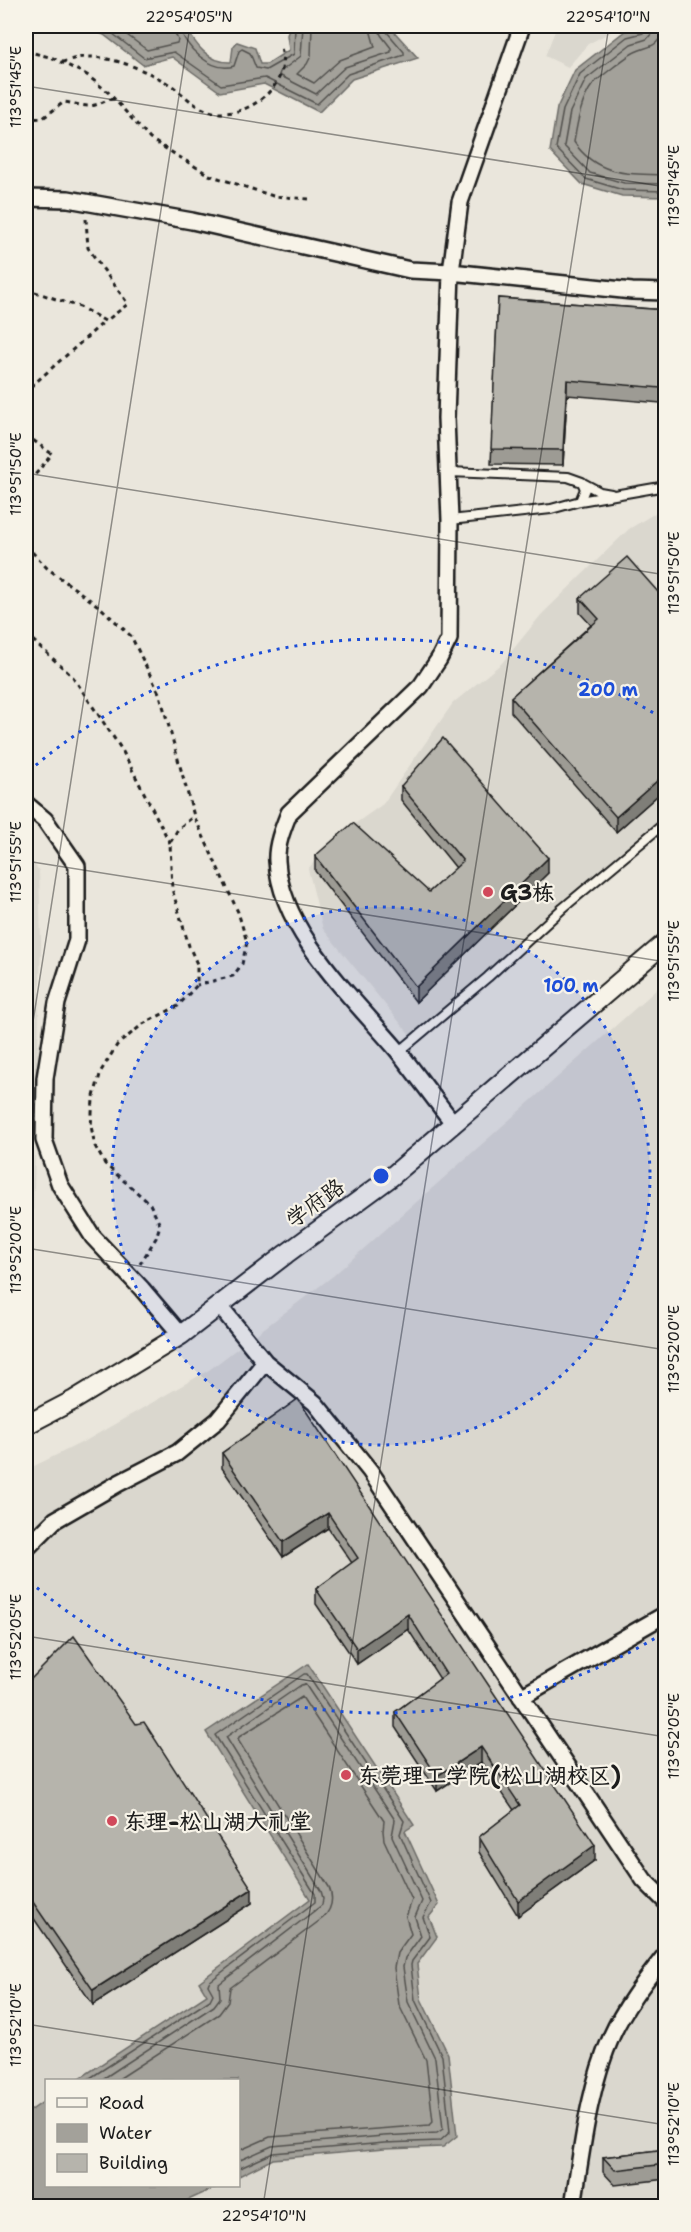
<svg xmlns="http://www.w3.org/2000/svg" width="691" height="2232" font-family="'Shantell Sans','LXGW WenKai TC',sans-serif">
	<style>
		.built { fill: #dad7ce; fill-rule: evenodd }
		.water { fill: #a3a19a; stroke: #6d6c68; stroke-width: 1.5 }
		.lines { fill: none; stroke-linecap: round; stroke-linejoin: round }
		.shore { stroke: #52514e; stroke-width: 1.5 }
		.service-casing { stroke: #1c1c1c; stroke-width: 12 }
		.minor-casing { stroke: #1c1c1c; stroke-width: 20 }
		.tertiary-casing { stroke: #1c1c1c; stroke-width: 22 }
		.path { stroke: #1c1c1c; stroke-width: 3; stroke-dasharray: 4.5 4.5; stroke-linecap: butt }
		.service { stroke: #f7f3e8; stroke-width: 8 }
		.minor { stroke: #f7f3e8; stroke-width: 15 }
		.tertiary { stroke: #f7f3e8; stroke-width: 18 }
		.wall { fill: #9d9b94; stroke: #1c1c1c; stroke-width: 1.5 }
		.shaded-wall { fill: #7f7e78; stroke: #1c1c1c; stroke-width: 1.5 }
		.building { fill: #b6b4ac; stroke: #1c1c1c; stroke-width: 1.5 }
		.ticks { fill: none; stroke: #1c1c1c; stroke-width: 1.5; stroke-opacity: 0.45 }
		.ring { fill: none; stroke: #1d4ed8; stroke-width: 3; stroke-dasharray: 3 6 }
		.poi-dot { fill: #d1495b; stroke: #f7f3e8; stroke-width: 2 }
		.labels { text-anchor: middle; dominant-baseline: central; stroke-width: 4.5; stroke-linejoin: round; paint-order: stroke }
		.poi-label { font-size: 22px; font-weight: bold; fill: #1c1c1c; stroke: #f7f3e8; text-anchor: start }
		.street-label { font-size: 22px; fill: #1c1c1c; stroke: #f7f3e8 }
		.centre { fill: #1d4ed8; stroke: #f7f3e8; stroke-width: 3 }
		.ring-label { font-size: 18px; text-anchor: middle; font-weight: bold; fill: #1d4ed8; stroke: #f7f3e8; stroke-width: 4.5; stroke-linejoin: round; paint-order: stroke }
		.neatline { fill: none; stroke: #1c1c1c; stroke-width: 2 }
		.ticks-label { font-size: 15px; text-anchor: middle; fill: #1c1c1c }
	</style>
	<rect width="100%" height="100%" fill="#eae6dc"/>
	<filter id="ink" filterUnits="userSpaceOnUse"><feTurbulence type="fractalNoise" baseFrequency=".0167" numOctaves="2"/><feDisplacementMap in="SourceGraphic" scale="12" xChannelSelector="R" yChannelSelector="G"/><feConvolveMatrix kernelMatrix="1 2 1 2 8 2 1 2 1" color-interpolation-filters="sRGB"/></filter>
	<g filter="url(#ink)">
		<!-- built -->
		<path class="built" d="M 557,26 L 622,26 L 588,44 L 568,67 L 545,56 Z
			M 665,507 L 665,818 L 585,892 L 411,1036 L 323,929 L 308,869 L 332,840 L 383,804 L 453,703 L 502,663 L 541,615 L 629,529 Z
			M 26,853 L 39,871 L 41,943 L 31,1291 L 26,1292 Z
			M 665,982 L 665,2206 L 26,2206 L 26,1470 L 87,1440 L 209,1370 L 333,1276 ZM 46,2080 L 238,2080 L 238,2186 L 46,2186 Z"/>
		<!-- water -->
		<path class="water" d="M 83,26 L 185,26 C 195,44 208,63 231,62 L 233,47 L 237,42 L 255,48 L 260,64 L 267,64 L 289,50 L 287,35 L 290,26 L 389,26 L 418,58 L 352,79 L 319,112 L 264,84 L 220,92 L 172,57 L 143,65 L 104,35 Z
			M 654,26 L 665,27 L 665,197 L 622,196 L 582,184 L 550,151 L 557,108 L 575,70 L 625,31 Z
			M 308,1664 L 414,1825 L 405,1831 L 439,1905 L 429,1917 L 437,1937 L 417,1964 L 421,1999 L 448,2054 L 457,2136 L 443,2147 L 384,2149 L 273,2159 L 239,2176 L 238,2080 L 77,2080 L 207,1995 L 199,1982 L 310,1899 L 206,1732 Z
			M 46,2100 L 46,2186 L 219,2186 L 175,2206 L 26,2206 L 26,2114 Z"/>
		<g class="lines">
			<!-- shore -->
			<path class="shore" d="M 99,26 L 108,30 L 144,58 L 174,52 L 221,85 L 265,78 L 317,104 L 348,74 L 404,55 L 404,52 L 387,32 L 386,26
				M 115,26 L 147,50 L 177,43 L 178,40 L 172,26
				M 180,26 C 183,47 212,73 234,66 L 239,51 L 242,49 L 250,53 L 256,68 L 266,70 L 294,54 L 295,26
				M 303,26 L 301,56 L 280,72 L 279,75 L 316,94 L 345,67 L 391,52 L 391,48 L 381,35 L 378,26
				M 312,26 L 311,56 L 307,64 L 297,74 L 314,83 L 340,60 L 375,47 L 369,26
				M 645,26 L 643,33 L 627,37 L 580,74 L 563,110 L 556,148 L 586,179 L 623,190 L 666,191
				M 653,26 L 652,33 L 647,39 L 631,44 L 586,79 L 570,112 L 564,146 L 590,173 L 624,183 L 666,184
				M 662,26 C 661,48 650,45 635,52 C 628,55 598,79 593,84 C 581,99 577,124 574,142 C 597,176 629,174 666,175
				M 87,2080 L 210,2000 L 213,1994 L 208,1985 L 209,1982 L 315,1902 L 315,1894 L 215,1735 L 304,1674 L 307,1674 L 404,1821 L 400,1834 L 431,1903 L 423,1917 L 430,1937 L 412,1961 L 411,1965 L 415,2000 L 442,2056 L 450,2132 L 440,2141 L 384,2143 L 273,2153 L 238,2169
				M 101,2080 L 214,2006 L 220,1998 L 219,1984 L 322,1905 L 323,1898 L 321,1891 L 226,1737 L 301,1685 L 305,1684 L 395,1820 L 392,1836 L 422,1901 L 415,1917 L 421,1936 L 405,1958 L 403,1967 L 408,2002 L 435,2058 L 443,2129 L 437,2133 L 383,2136 L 272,2146 L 238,2161
				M 117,2080 L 219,2014 L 228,2002 L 230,1988 L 323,1918 C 332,1909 334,1899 329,1887 L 238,1740 L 239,1737 L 302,1697 L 384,1821 L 383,1831 L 384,1840 L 412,1900 L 406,1917 L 411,1934 L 397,1953 L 394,1968 L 399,2005 L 426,2060 L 433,2122 L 430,2125 L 270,2137 L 238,2151"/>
			<defs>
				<path id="service" d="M 449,472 L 568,477 L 582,482 L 585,489 L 580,501
					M 583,483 L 600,492 L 611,494
					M 450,520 L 551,509 L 580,501 L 666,486
					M 399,1052 L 488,977 L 563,908 L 666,822"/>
				<path id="minor" d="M 26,198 L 68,199 L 192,221 L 410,270 L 451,272 L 632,291 L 666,292
					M 26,804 L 45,820 L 77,866 L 77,940 L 57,1003 L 45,1078 L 44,1140 L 60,1185 L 93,1237 L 142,1289 L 181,1335
					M 454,1124 C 435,1100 417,1075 398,1051 C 354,999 281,932 277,861 C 276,845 283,828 289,813 L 421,686 L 439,659 L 449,639 L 450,520 L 446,418 L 451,272 L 460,202 L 522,26
					M 219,1305 L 265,1362 L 315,1403 L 370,1471 L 644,1880 L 666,1902
					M 26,1549 L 55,1520 L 119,1483 L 177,1453 L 218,1420 L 265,1362
					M 521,1697 L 666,1614
					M 573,2206 C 582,2149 588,2089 612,2035 C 625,2006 646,1980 666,1954"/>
				<path id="tertiary" d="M 26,1425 L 74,1400 L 181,1335 L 286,1254 L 391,1177 L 666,942"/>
			</defs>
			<!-- service casing -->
			<use href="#service" class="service-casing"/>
			<!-- minor casing -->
			<use href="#minor" class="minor-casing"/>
			<!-- tertiary casing -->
			<use href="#tertiary" class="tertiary-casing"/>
			<!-- path -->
			<path class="path" d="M 26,51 L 53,58 L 87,75 L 109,93 L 150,139 L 209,175 L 273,196 L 309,199
				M 62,62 C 70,60 78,57 85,57 C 113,56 149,71 172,86 C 183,94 193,105 206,110 C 234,121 271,101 281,73 C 284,64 282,54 281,45
				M 26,119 L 43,118 L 64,102 C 75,103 85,108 95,105 C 103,103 106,99 115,99
				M 86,219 L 88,248 L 128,304 L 106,321
				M 26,289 L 80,307 L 105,321 L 26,391
				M 26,435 L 52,454 L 30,481 L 26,494
				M 26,535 L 33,553 L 47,568 L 101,608 L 131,636 L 160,695 L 194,816 L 238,912 L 247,942 L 242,964 L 233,976 L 197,985
				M 26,634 L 73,677 L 122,750 L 170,843
				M 140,1264 L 156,1238 L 160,1225 L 150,1204 L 105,1164 L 95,1146 L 91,1126 L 93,1100 L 101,1071 L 117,1045 L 143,1024 L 178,1006 L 197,985 L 197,964 L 189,946 L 172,889 L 170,843 L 178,829 L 194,816"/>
			<!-- service -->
			<use href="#service" class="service"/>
			<!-- minor -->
			<use href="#minor" class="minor"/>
			<!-- tertiary -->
			<use href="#tertiary" class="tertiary"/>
		</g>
		<!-- wall -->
		<path class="wall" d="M 498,298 L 666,310 L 666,345 L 661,403 L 567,395 L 563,465 L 491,464 Z
			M 580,598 L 666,601 L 666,788 L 616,832 L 511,712 L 511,697 L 591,625 L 580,613 Z
			M 401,786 L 548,873 L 416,1002 L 315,871 L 315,856 L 429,892 L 456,868 L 401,800 Z
			M 298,1399 L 595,1860 L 518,1916 L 479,1852 L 479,1837 L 514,1810 L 481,1762 L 437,1791 L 395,1727 L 395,1712 L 440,1679 L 408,1629 L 357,1664 L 316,1604 L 316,1589 L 352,1563 L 328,1528 L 283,1557 L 222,1468 L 222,1453 Z
			M 26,1684 L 252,1903 L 93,2005 L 26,1907 Z
			M 666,2149 L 666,2179 L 615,2185 L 603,2172 L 603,2157 Z"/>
		<!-- shaded-wall -->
		<path class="shaded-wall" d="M 666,330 L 666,345 L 661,403 L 661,388 Z
			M 567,380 L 567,395 L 563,465 L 563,450 Z
			M 666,773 L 666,788 L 616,832 L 616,817 Z
			M 548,858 L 548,873 L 416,1002 L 416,987 Z
			M 328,1513 L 328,1528 L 283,1557 L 283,1542 Z
			M 408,1614 L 408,1629 L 357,1664 L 357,1649 Z
			M 481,1747 L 481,1762 L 437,1791 L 437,1776 Z
			M 595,1845 L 595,1860 L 518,1916 L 518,1901 Z
			M 252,1889 L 252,1903 L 93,2005 L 93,1990 Z"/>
		<!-- building -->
		<path class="building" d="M 498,298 L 666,310 L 666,330 L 661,388 L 567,380 L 563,450 L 491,449 Z
			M 627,557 L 666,601 L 666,773 L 616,817 L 511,697 L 599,619 L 580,598 Z
			M 443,738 L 548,858 L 416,987 L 315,856 L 353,823 L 429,892 L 463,861 L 401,786 Z
			M 298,1399 L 595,1845 L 518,1901 L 479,1837 L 520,1805 L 481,1747 L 437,1776 L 395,1712 L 446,1674 L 408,1614 L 357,1649 L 316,1589 L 358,1558 L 328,1513 L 283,1542 L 222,1453 Z
			M 74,1636 L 136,1724 L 144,1722 L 252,1889 L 93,1990 L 26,1892 L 26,1684 Z
			M 666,2149 L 666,2164 L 615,2170 L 603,2157 Z"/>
	</g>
	<!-- ticks -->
	<path class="ticks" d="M 26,86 L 666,187M 26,473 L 666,575M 26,861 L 666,962M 26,1066 L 190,26M 26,1248 L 666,1350M 26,1636 L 666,1737M 26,2024 L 666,2125M 263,2206 L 609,26"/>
	<!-- distance rings -->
	<circle cx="381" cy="1176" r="269" fill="#1d4ed8" fill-opacity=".12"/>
	<g class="ring">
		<circle cx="381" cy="1176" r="269"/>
		<path d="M662 1634A537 537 0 0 1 29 1581M29 771A537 537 0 0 1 662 718"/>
	</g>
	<!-- markers -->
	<g class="poi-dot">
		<circle cx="488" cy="892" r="6"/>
		<circle cx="346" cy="1775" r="6"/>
		<circle cx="112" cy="1821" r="6"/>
	</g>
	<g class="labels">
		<!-- poi labels -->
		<g class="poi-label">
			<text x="500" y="892">G3栋</text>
			<text x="358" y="1775">东莞理工学院(松山湖校区)</text>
			<text x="124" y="1821">东理-松山湖大礼堂</text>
		</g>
		<!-- street labels -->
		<g class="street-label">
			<text transform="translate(315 1203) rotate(-36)">学府路</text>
		</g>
	</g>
	<circle cx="381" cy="1176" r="9" class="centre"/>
	<g class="ring-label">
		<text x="608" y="696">200 m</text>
		<text x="571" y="992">100 m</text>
	</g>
	<!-- margin -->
	<rect width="691" height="2232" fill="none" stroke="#f7f3e8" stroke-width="66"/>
	<!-- legend -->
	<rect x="45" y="2079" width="195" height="108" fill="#f7f3e8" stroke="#9f9d96" stroke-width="1.5"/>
	<rect x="57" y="2098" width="30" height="9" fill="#f7f3e8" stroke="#9f9d96" stroke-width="1.5"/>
	<text x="99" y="2109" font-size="18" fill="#1c1c1c">Road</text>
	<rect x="57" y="2124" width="30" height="18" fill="#a3a19a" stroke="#9f9d96" stroke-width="1.5"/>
	<text x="99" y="2139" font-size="18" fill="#1c1c1c">Water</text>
	<rect x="57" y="2154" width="30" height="18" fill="#b6b4ac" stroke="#9f9d96" stroke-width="1.5"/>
	<text x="99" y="2169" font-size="18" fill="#1c1c1c">Building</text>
	<rect x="33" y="33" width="625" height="2166" class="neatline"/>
	<g class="ticks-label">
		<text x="189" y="22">22°54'05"N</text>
		<text x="608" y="22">22°54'10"N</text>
		<text transform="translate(16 87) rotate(-90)" y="5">113°51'45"E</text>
		<text transform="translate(674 186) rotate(-90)" y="5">113°51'45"E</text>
		<text transform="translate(16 474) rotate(-90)" y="5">113°51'50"E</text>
		<text transform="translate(674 573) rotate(-90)" y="5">113°51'50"E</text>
		<text transform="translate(16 862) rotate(-90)" y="5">113°51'55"E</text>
		<text transform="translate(674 961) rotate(-90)" y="5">113°51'55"E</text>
		<text transform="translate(16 1250) rotate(-90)" y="5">113°52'00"E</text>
		<text transform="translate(674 1349) rotate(-90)" y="5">113°52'00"E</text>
		<text transform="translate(16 1637) rotate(-90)" y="5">113°52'05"E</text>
		<text transform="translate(674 1736) rotate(-90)" y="5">113°52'05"E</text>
		<text transform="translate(16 2025) rotate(-90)" y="5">113°52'10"E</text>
		<text transform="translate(674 2124) rotate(-90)" y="5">113°52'10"E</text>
		<text x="264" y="2221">22°54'10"N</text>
	</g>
</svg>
